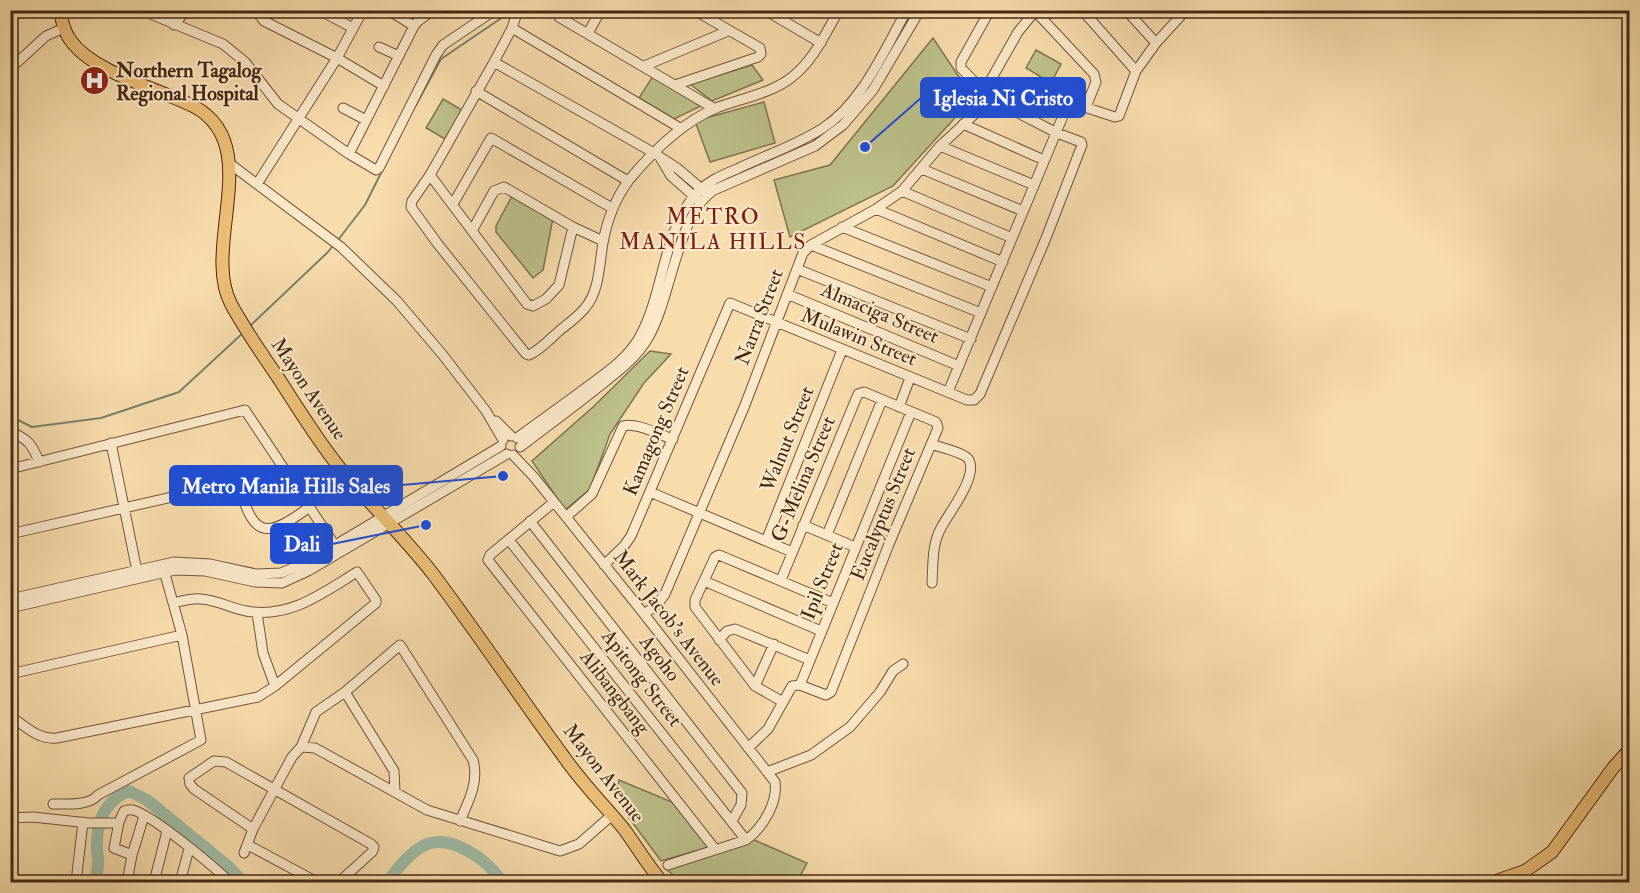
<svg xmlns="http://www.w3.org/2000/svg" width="1640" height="893" font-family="'IM FELL Double Pica',serif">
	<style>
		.green { fill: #bcc08a; stroke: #80744e; stroke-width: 1.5 }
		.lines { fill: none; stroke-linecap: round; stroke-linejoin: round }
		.stream { stroke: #79816c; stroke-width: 2 }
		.river { stroke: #9dbca7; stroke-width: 12 }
		.minor-casing { stroke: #715539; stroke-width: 11 }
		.major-casing { stroke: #442813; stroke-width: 14 }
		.minor { stroke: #fae8c9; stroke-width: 9 }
		.major { stroke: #ecbe76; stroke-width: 12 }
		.labels { text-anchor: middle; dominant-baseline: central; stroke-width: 4.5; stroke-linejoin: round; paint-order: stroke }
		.poi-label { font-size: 20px; font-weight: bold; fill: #442813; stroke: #fae8c9; text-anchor: start }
		.street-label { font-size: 20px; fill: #442813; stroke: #fae8c9 }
		.quarter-label { font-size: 22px; letter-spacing: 1.5px; fill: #7a1f14; stroke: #fae8c9 }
		.leader { fill: none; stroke: #1d4ed8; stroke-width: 2 }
		.callout-dot { fill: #1d4ed8; stroke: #fae8c9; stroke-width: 2 }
		.callout { fill: #1d4ed8; stroke: #1d4ed8; stroke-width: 2 }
		.callout-label { font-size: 21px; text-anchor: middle; font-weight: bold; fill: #fff }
	</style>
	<rect width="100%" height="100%" fill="#f7dcac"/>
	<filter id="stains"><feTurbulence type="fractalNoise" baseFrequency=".00333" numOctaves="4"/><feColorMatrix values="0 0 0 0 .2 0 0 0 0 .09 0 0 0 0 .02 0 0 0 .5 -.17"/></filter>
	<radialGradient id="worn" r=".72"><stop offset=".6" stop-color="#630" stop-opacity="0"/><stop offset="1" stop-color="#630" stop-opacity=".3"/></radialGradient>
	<!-- green -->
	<path class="green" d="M 933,38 L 973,98 L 893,186 L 790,237 L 774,180 L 830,165 Z
		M 1036,50 L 1061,64 L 1051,83 L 1026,68 Z
		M 752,65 L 763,80 L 712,101 L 690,84 Z
		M 653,76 L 701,106 L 674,119 L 639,98 Z
		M 443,99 L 462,110 L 445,139 L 426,128 Z
		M 764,102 L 775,143 L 710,162 L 695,121 Z
		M 512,196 L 553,218 L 543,270 L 533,278 L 496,232 L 496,226 Z
		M 650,351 L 671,354 L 644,383 L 610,434 L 590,489 L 565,510 L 532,461 L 593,407 Z
		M 619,780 L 672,802 L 709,847 L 661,861 L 615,799 Z
		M 752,839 L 807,863 L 797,882 L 682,882 L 667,870 Z"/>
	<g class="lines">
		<!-- stream -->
		<path class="stream" d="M 416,105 L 441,59 L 500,19 L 504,10
			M 338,240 L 365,205 L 383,169
			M 250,326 L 328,252 L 334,244
			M 10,416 L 32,427 L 101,418 L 179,392 L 244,332"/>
		<!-- river -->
		<path class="river" d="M 96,882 C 96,876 98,870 98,863 C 99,857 96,850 97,844 C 97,819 106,800 129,791 L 147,800 L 230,868 L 243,882
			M 387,882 C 397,870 408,854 423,846 C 450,832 488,860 502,882"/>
		<defs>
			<path id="minor" d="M 141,10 L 223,44 L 245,62 L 278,104 L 349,154 L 376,170 L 379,168 L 436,55 L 443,45 L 495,10
				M 255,10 L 264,21 L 337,58 L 384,86
				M 319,10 L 353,28
				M 388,10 L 414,26
				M 518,10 L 512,28 L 494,62 L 430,175 L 412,201 L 411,207 L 437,243 L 526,354 L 529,355 C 540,350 549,340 558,332 C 566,325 578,317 585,308 C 600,290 599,265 603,243 C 607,220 615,199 629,180 C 653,151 681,123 716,108 C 739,99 773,93 792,77 C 814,60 825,34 839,10
				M 563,10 L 559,17 L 715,109
				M 765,10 L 821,43
				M 1082,10 L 1136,71
				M 1126,10 L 1156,43
				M 1035,11 L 1094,74 L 1096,82 L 1086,107
				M 174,25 L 186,10
				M 512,28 L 680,128
				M 588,33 L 601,10
				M 379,47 L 399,56
				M 494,62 L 654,153 L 677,168 L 704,191
				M 644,66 L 728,31
				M 10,69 L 46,36 L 64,28
				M 675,85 L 758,57 L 761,54 L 760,48 L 694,10
				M 476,91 L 628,181
				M 984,92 L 1018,32 L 1036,10
				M 343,108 L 366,120
				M 963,124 L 1044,160
				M 940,146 L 1034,185
				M 349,154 L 414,26 L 418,21 L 433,10
				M 661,159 L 671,176 L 697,199
				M 229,163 L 341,247 L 397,301 L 442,354 L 486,411 L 503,440
				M 922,169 L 1023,211
				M 430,175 L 527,304 L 533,306 L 546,299 L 559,285 L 573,227
				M 257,184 L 337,58 L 363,10
				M 902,191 L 1012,238
				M 453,204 L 491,138 L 612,208
				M 876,209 L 1003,262
				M 842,227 L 992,287
				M 472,231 L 494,191 L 504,187 L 573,227 L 603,241
				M 811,245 L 981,313
				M 797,269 L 971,339
				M 787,294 L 959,366
				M 948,392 L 1068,104 L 1072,103 L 1115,117 L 1119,116 L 1136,71 L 1156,43 L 1186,10
				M 899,407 L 910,378
				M 496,421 L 511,436
				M 10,431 C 28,440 32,443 39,462
				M 517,438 C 538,423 558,408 579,393 C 600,377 626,361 639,338 C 664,294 662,234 695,195 C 706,182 722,175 737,169 C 766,155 797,145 823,128 C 863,102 884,50 907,10
				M 111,443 L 138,576
				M 931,444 C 939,447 966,453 969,460 C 978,477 948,514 941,528 C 932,544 933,564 932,583
				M 520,447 C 545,428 571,409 596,389 C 615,374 636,359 648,338 C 671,300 677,214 714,190 L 815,146 L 843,125 L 873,90 L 920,10
				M 513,455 L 534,477 L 644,614 L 775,782 C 778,802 763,828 746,840 L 668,865
				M 10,469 L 245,410 L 338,550
				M 238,483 C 253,534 263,542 308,508
				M 650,492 L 792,552
				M 554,502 L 490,555 L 488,560 L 715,849
				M 566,517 L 592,494 L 623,426 C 637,422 659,435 673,439
				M 530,521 L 742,793 L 741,805 L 732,821
				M 803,525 L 855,547
				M 10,534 L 286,471
				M 827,535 L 882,400
				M 509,540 L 746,840
				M 766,541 L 842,350
				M 604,565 L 624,546 L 631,536 L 730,303 L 967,400 L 974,400 L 980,394 L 1046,238 L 1082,145 L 1081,142 L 1057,133 L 991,99 L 961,68 L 961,62 L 990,10
				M 781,580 L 858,394 L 864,392 L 936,422 L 938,428 L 889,544 L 831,692 L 826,695 L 800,685
				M 704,581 L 821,631
				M 10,599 L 174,562 L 210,564 L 256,574 L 281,573 L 307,562 L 501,446
				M 10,608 L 175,570 L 205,571 L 255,582 L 282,583 L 308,571 L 507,454
				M 257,613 L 263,653 L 275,686
				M 644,614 L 657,605 L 665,594 L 745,405 L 803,253 L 811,245 L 876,209 L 902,191 L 940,146 L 991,99
				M 719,640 L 727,631 L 735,629 L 810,660
				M 10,674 L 182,635
				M 755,686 L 774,644
				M 345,692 L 394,771 L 395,792
				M 783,702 L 755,686 L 695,607 L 695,600 L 715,557 L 719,555 L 833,603
				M 10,716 C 25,726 38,740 57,738 L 258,697 L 275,686 L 376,603 L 376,600 L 357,572 C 321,594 289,619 246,611 C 230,608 217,600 201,599 C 192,598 182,601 173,603
				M 301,747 L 315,748 L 427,810 L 560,851 L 579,844 L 612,815
				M 748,748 L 768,729 L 792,686 L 800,685 L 911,412
				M 767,772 L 811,755 L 850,727 L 880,692 L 893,671 L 903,664
				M 53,804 C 67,804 89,806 98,795 L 201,740 L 182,635 L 163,567
				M 10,818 L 33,817 L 88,823 L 117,823 L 119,822 L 124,811 C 128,810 130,809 133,810 C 154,816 213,866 230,882
				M 119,822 L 114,848 L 132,855
				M 253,829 L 194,789 L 190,784 L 189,778 L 214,761 L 226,762 L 371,844 L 374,847 L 372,852 L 339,882
				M 248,845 L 317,882
				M 244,853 L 253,829 L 274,790 L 292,757 L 301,747 L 316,712 L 345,692 L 400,645 L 473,760 C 479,782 469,800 460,821
				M 76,882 L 83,822
				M 127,882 L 132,855 L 144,816
				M 154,882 L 167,831
				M 180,882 L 189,849"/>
			<path id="major" d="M 60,10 C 62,21 64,32 71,41 C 94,73 160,89 195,107 C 265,146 201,247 231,304 C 245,330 262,354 279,379 C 299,410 319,443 343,472 C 372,506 405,538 433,574 C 478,634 520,697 564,757 C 582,783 604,805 624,829 C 637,847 648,866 662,882
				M 1493,882 L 1525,871 L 1552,852 L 1613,768 L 1630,749"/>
		</defs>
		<!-- minor casing -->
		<use href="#minor" class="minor-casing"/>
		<!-- major casing -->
		<use href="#major" class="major-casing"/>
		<!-- minor -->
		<use href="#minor" class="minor"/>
		<!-- major -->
		<use href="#major" class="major"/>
	</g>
	<!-- icons -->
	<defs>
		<symbol id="hospital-disc" viewBox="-11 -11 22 22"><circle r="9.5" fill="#8f2418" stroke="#fae8c9"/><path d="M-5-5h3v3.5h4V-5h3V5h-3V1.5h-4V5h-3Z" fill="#fff"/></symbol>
	</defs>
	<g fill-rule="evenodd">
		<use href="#hospital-disc" x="78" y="64" width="33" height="33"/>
	</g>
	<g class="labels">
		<!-- poi labels -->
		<g class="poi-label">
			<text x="116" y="70">Northern Tagalog<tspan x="116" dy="23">Regional Hospital</tspan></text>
		</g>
		<!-- street labels -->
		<g class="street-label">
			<text transform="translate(880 313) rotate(23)">Almaciga Street</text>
			<text transform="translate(759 317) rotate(-69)">Narra Street</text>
			<text transform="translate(859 337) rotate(22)">Mulawin Street</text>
			<text transform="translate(309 389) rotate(56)">Mayon Avenue</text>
			<text transform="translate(656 431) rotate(-67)">Kamagong Street</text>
			<text transform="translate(787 439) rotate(-68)">Walnut Street</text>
			<text transform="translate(803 479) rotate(-67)">G-Melina Street</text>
			<text transform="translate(883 514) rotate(-68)">Eucalyptus Street</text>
			<text transform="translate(822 581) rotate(-68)">Ipil Street</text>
			<text transform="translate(669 618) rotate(52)">Mark Jacob's Avenue</text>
			<text transform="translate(660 658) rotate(52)">Agoho</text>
			<text transform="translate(642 678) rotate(52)">Apitong Street</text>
			<text transform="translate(615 692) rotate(52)">Alibangbang</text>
			<text transform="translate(604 773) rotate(52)">Mayon Avenue</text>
		</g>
		<!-- quarter labels -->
		<g class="quarter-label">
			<text x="713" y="217">METRO<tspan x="713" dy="25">MANILA HILLS</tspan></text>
		</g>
	</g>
	<!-- callouts -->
	<path class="leader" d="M865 147L921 98M503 476L402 485M426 525L332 544"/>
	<g class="callout-dot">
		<circle cx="865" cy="147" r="6"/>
		<circle cx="503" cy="476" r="6"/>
		<circle cx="426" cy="525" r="6"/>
	</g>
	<g class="callout">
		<rect x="921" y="78" width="164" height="39" rx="6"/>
		<rect x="170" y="466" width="232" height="39" rx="6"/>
		<rect x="271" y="524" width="61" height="39" rx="6"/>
	</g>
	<g class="callout-label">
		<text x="1003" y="105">Iglesia Ni Cristo</text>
		<text x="286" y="493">Metro Manila Hills Sales</text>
		<text x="302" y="551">Dali</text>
	</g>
	<!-- margin -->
	<rect width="1640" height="893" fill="none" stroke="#f7dcac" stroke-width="36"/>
	<rect x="12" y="12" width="1616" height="869" fill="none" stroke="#442813" stroke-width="3"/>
	<rect x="18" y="18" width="1604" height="857" fill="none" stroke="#442813" stroke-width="1.5"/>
	<rect width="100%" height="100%" filter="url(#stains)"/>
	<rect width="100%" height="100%" fill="url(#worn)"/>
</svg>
